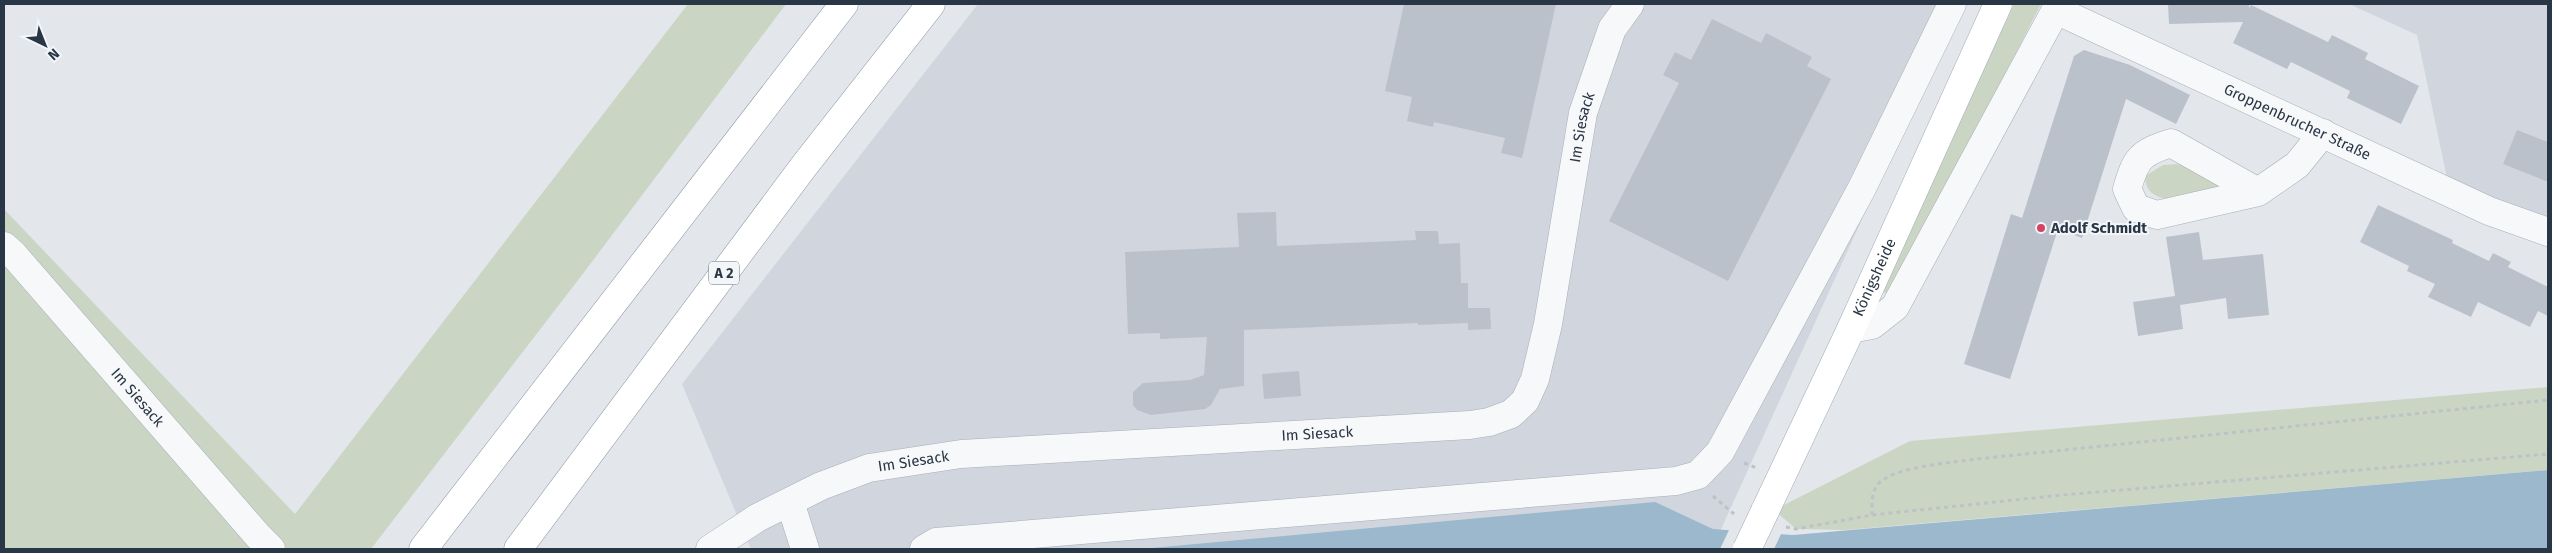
<svg xmlns="http://www.w3.org/2000/svg" width="2552" height="553" font-family="'Fira Sans',sans-serif">
	<style>
		.built { fill: #d1d6de }
		.green { fill: #cad6c3 }
		.water { fill: #9cb8cd }
		.pier { fill: #e3e7ec }
		.building { fill: #bac1ca }
		.lines { fill: none; stroke-linecap: round; stroke-linejoin: round }
		.minor-casing { stroke: #a7aeb7; stroke-width: 29 }
		.major-casing { stroke: #a1acb8; stroke-width: 29 }
		.highway-casing { stroke: #8995a3; stroke-width: 29 }
		.path { stroke: #bdc2c7; stroke-width: 3; stroke-dasharray: 4 4; stroke-linecap: butt }
		.minor { stroke: #f6f8fa; stroke-width: 28 }
		.major { stroke: #fff; stroke-width: 28 }
		.highway { stroke: #fff; stroke-width: 28 }
		.major-bridge-casing { stroke: #a1acb8; stroke-width: 29; stroke-linecap: butt }
		.major-bridge { stroke: #fff; stroke-width: 28 }
		.poi-dot { fill: #d74263; stroke: #f3f6f9; stroke-width: 2 }
		.labels { text-anchor: middle; dominant-baseline: central; stroke-width: 4; stroke-linejoin: round; paint-order: stroke }
		.shield { fill: #f3f6f9; stroke: #66707b; stroke-width: 1 }
		.shield-label { font-size: 14px; font-weight: bold; fill: #293645 }
		.street-label { font-size: 15px; fill: #293645; stroke: #f3f6f9 }
		.poi-label { font-size: 15px; font-weight: bold; fill: #293645; stroke: #f3f6f9; text-anchor: start }
	</style>
	<rect width="100%" height="100%" fill="#e3e7ec"/>
	<!-- built -->
	<path class="built" d="M 978,4 L 1960,4 L 1712,549 L 751,549 L 682,384 Z
		M 2349,4 L 2548,4 L 2548,232 L 2450,193 L 2417,35 Z"/>
	<!-- green -->
	<path class="green" d="M 688,4 L 786,4 L 582,275 L 371,549 L 4,549 L 4,209 L 295,514 Z
		M 2014,4 L 2041,4 L 1898,287 L 1890,293 L 1884,293 L 1883,289 Z
		M 2177,164 L 2191,167 L 2230,190 C 2208,194 2145,215 2145,176 L 2163,165 Z
		M 2548,387 L 2548,470 L 1845,530 L 1796,529 L 1774,510 L 1910,441 Z"/>
	<!-- water -->
	<path class="water" d="M 2548,470 L 2548,549 L 1141,549 L 1655,502 L 1713,529 L 1793,535 Z"/>
	<!-- pier -->
	<path class="pier" d="M 1730,528 L 1782,532 L 1774,549 L 1720,549 Z"/>
	<!-- building -->
	<path class="building" d="M 1404,4 L 1556,4 L 1522,158 L 1501,153 L 1505,138 L 1434,122 L 1433,127 L 1407,121 L 1412,97 L 1385,91 Z
		M 2168,4 L 2249,4 L 2249,8 L 2251,5 L 2328,42 L 2332,35 L 2368,53 L 2365,59 L 2419,86 L 2401,124 L 2347,98 L 2350,91 L 2291,62 L 2287,69 L 2233,43 L 2243,22 L 2169,24 Z
		M 1712,19 L 1761,43 L 1766,33 L 1812,57 L 1807,66 L 1831,79 L 1728,281 L 1609,221 L 1679,83 L 1663,75 L 1675,52 L 1691,60 Z
		M 2084,50 L 2130,65 L 2190,95 L 2176,124 L 2126,99 L 2082,238 L 2058,229 L 2010,379 L 1964,364 L 2011,214 L 2022,218 L 2074,56 Z
		M 2517,130 L 2548,142 L 2548,182 L 2503,164 Z
		M 2378,205 L 2453,240 L 2452,243 L 2489,261 L 2493,253 L 2511,262 L 2508,267 L 2548,287 L 2548,316 L 2538,311 L 2530,327 L 2478,302 L 2471,317 L 2428,297 L 2435,284 L 2407,271 L 2409,266 L 2360,242 Z
		M 1276,212 L 1277,246 L 1416,240 L 1415,231 L 1438,231 L 1439,244 L 1460,243 L 1461,283 L 1468,283 L 1468,308 L 1490,308 L 1491,329 L 1468,330 L 1468,323 L 1418,325 L 1418,323 L 1244,330 L 1244,386 L 1220,389 L 1211,405 L 1205,409 L 1151,415 L 1137,410 L 1133,405 L 1133,392 L 1143,383 L 1190,380 L 1204,375 L 1207,337 L 1160,339 L 1160,333 L 1128,334 L 1125,252 L 1239,247 L 1237,213 Z
		M 2199,232 L 2203,260 L 2263,254 L 2269,315 L 2228,319 L 2226,298 L 2180,305 L 2183,329 L 2138,336 L 2133,302 L 2175,296 L 2166,237 Z
		M 1299,371 L 1301,396 L 1264,399 L 1262,374 Z"/>
	<g class="lines">
		<defs>
			<g id="minor">
				<path id="s1" d="M 2056,10 L 2489,211 L 2548,232"/>
				<path d="M 2258,192 L 2171,143 C 2140,153 2136,158 2127,189 L 2136,208 L 2157,215 L 2258,192 L 2297,165 L 2323,133"/>
				<path id="s2" d="M 4,246 L 13,254 L 258,536 L 271,549"/>
				<path d="M 1851,329 L 1872,325 L 1895,307 L 2059,4"/>
				<path d="M 790,502 L 805,549"/>
				<path id="s3" d="M 710,549 L 757,518 L 821,486 L 869,468 L 961,454 L 1470,425 L 1489,422 L 1511,414 L 1525,401 L 1535,379 L 1548,324 L 1583,113 L 1612,29 L 1630,4"/>
				<path d="M 924,549 L 936,542 L 1676,481 L 1698,475 L 1720,452 L 1862,188 L 1952,4"/>
			</g>
			<g id="major">
				<path id="s4" d="M 1765,511 L 1851,329 L 1998,4"/>
			</g>
			<path id="highway" d="M 423,549 L 844,4
				M 518,549 L 804,166 L 931,4"/>
		</defs>
		<!-- minor casing -->
		<use href="#minor" class="minor-casing"/>
		<!-- major casing -->
		<use href="#major" class="major-casing"/>
		<!-- highway casing -->
		<use href="#highway" class="highway-casing"/>
		<!-- path -->
		<path class="path" d="M 1744,463 L 1757,468
			M 1713,496 L 1734,514
			M 1872,515 C 1872,505 1871,492 1878,484 C 1895,466 1952,463 1977,459 L 2548,400
			M 1786,527 L 1796,529 L 1872,515 L 2062,495 L 2548,454"/>
		<!-- minor -->
		<use href="#minor" class="minor"/>
		<!-- major -->
		<use href="#major" class="major"/>
		<!-- highway -->
		<use href="#highway" class="highway"/>
		<defs>
			<path id="major-bridge" d="M 1747,549 L 1765,511"/>
		</defs>
		<!-- major-bridge casing -->
		<use href="#major-bridge" class="major-bridge-casing"/>
		<!-- major-bridge -->
		<use href="#major-bridge" class="major-bridge"/>
	</g>
	<!-- markers -->
	<circle class="poi-dot" cx="2041" cy="228" r="5"/>
	<g class="labels">
		<!-- shield labels -->
		<rect class="shield" x="709" y="261.5" width="30" height="23" rx="4"/>
		<g class="shield-label">
			<text x="724" y="273">A 2</text>
		</g>
		<!-- street labels -->
		<g class="street-label">
			<text stroke="none"><textPath href="#s1" startOffset="266">Groppenbrucher Straße</textPath></text>
			<text stroke="none"><textPath href="#s3" startOffset="1124">Im Siesack</textPath></text>
			<text stroke="none"><textPath href="#s4" startOffset="258">Königsheide</textPath></text>
			<text stroke="none"><textPath href="#s2" startOffset="202">Im Siesack</textPath></text>
			<text stroke="none"><textPath href="#s3" startOffset="629">Im Siesack</textPath></text>
			<text stroke="none"><textPath href="#s3" startOffset="224">Im Siesack</textPath></text>
		</g>
		<!-- poi labels -->
		<g class="poi-label">
			<text x="2051" y="228">Adolf Schmidt</text>
		</g>
	</g>
	<!-- border -->
	<rect width="2552" height="553" fill="none" stroke="#293645" stroke-width="10"/>
	<!-- north arrow -->
	<g transform="translate(45 45) rotate(137)" stroke="#f3f6f9" stroke-width="4" paint-order="stroke">
	<path d="M0-4L9 19L0 12L-9 19Z" fill="#293645"/>
	<text y="-8" font-size="14" font-weight="bold" text-anchor="middle" fill="#293645">N</text>
	</g>
</svg>
